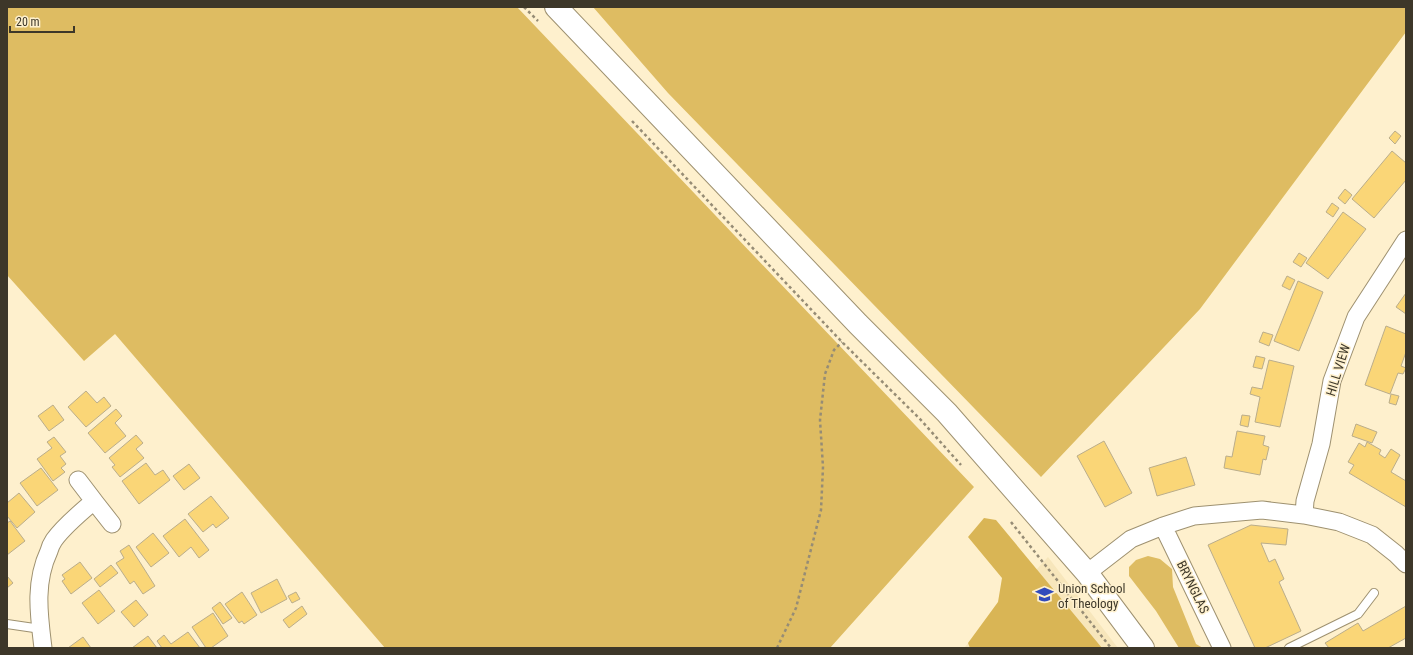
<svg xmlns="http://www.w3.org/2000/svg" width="1413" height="655" font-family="'Roboto Condensed',sans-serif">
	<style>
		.built { fill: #f7e6bb }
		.green { fill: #debc62 }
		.forest { fill: #d9b555 }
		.building { fill: #fad677; stroke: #baad8b }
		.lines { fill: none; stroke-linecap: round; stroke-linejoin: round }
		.service-casing { stroke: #9e9170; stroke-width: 10 }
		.minor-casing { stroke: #9e9170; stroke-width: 19 }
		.primary-casing { stroke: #9e9170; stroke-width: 24 }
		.path { stroke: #968c75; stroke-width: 2.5; stroke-dasharray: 3 3; stroke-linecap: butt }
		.service { stroke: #fff; stroke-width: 8 }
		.minor { stroke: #fff; stroke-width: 17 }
		.primary { stroke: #fff; stroke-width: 22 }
		.labels { text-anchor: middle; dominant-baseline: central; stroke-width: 3; stroke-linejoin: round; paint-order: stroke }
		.street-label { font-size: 13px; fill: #3d3729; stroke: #fef0cd }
		.poi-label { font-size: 13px; fill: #3d3729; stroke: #fef0cd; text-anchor: start }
	</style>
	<rect width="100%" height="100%" fill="#fef0cd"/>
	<!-- built -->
	<path class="built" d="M 1048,557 L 1118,648 L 964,648 Z"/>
	<!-- green -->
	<path class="green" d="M 7,7 L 517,7 L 974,487 L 830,648 L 385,648 L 115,334 L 84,361 L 7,275 Z
		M 593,7 L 1406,7 L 1406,32 L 1200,309 L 1041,477 L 668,93 Z
		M 1148,556 L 1160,559 L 1172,569 L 1173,587 L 1196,644 L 1203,648 L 1179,648 L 1156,611 L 1129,576 L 1129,567 L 1136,560 Z"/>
	<!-- forest -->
	<path class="forest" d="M 984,518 L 996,520 L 1102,648 L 970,648 L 968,643 L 998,602 L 1002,578 L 968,537 Z"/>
	<!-- building -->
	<path class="building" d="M 1395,131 L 1401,136 L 1395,144 L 1389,138 Z
		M 1392,151 L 1406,163 L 1406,180 L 1374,218 L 1352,199 Z
		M 1345,189 L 1352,195 L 1345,204 L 1338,198 Z
		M 1332,203 L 1339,208 L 1333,217 L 1326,212 Z
		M 1343,212 L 1366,229 L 1328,279 L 1306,263 Z
		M 1299,253 L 1307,258 L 1301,267 L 1293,262 Z
		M 1287,276 L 1295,280 L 1290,290 L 1282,286 Z
		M 1298,281 L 1323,292 L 1299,351 L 1274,341 Z
		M 1406,293 L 1406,314 L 1396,307 Z
		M 1386,326 L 1406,334 L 1406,352 L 1401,366 L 1406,368 L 1403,374 L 1398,373 L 1390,394 L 1365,385 Z
		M 1263,332 L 1273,335 L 1269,346 L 1259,342 Z
		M 1256,356 L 1265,358 L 1262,369 L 1253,367 Z
		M 1269,360 L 1294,366 L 1280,427 L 1255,422 L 1260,397 L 1250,394 L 1252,387 L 1262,389 Z
		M 86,391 L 97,403 L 104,397 L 111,406 L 86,427 L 68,407 Z
		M 1391,394 L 1399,396 L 1396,405 L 1389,403 Z
		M 53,405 L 64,420 L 49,431 L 38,416 Z
		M 116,409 L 122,416 L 115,423 L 126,436 L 105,453 L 88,433 Z
		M 1242,415 L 1250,416 L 1248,427 L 1240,425 Z
		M 1356,424 L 1377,432 L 1372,443 L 1352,436 Z
		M 1237,431 L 1265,436 L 1263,445 L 1269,447 L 1266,460 L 1263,459 L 1260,475 L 1224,468 L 1226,456 L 1232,457 Z
		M 136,435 L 143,443 L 136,449 L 144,458 L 120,477 L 112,467 L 115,465 L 109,458 Z
		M 54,437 L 66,452 L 60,456 L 66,464 L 61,468 L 65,472 L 53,481 L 37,459 L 52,448 L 47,442 Z
		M 1104,441 L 1132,493 L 1105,507 L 1077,456 Z
		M 1367,442 L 1381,450 L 1379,454 L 1385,458 L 1391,449 L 1400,455 L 1391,472 L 1406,481 L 1406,507 L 1349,473 L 1354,465 L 1348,462 L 1359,443 L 1365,447 Z
		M 1186,457 L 1195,485 L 1157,496 L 1149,468 Z
		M 146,463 L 155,475 L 163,470 L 170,480 L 139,504 L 122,481 Z
		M 189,464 L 200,478 L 184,490 L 173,476 Z
		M 41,468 L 58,490 L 37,506 L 20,483 Z
		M 19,493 L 35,512 L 17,528 L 7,516 L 7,503 Z
		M 211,496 L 229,518 L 216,528 L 213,524 L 203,532 L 188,514 Z
		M 185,519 L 209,550 L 199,558 L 191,547 L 179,557 L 163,536 Z
		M 10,521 L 25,541 L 7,555 L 7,523 Z
		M 1251,525 L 1288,529 L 1286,545 L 1261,543 L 1269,562 L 1275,559 L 1284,579 L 1279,582 L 1301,631 L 1265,648 L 1255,648 L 1208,545 Z
		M 153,533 L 169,553 L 151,567 L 136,547 Z
		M 129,545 L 155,586 L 143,594 L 134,581 L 130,584 L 116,563 L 124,558 L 120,551 Z
		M 80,562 L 92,578 L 71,594 L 62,581 L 65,579 L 62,575 Z
		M 111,565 L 118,573 L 100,587 L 94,579 Z
		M 7,576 L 13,583 L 7,588 Z
		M 277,579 L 287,599 L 261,613 L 251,593 Z
		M 99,590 L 115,611 L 98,624 L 82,603 Z
		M 242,592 L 257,615 L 244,624 L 242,621 L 239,623 L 225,604 Z
		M 296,592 L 300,599 L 292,603 L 288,596 Z
		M 136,600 L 148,615 L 134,627 L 121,612 Z
		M 220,602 L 232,618 L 223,624 L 212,608 Z
		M 302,606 L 307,614 L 289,628 L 283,620 Z
		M 1406,606 L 1406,638 L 1388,648 L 1329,648 L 1325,643 L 1358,623 L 1363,631 Z
		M 213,613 L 228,636 L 211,648 L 206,648 L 192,627 Z
		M 188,632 L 200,648 L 162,648 L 157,641 L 164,635 L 171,644 Z
		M 148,636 L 157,648 L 132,648 Z
		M 83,637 L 91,648 L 68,648 Z"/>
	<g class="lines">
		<defs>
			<path id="service" d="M 7,624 L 41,629
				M 1289,648 L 1358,614 L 1374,593"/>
			<path id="minor" d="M 94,501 L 112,524
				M 1304,515 L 1305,501 L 1321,444 L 1332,381 L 1356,317 L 1406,240
				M 1163,526 L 1222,648
				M 1087,573 L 1131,539 L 1163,526 L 1194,516 L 1262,510 L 1304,515 L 1339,522 L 1372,535 L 1396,554 L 1406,564
				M 43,648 C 39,615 34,583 49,551 C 50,547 52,543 54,540 C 64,526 81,512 94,501 L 78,480"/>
			<path id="primary" d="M 556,7 L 858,324 L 947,413 L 1087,573 L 1143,648"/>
		</defs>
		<!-- service casing -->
		<use href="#service" class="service-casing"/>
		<!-- minor casing -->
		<use href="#minor" class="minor-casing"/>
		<!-- primary casing -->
		<use href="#primary" class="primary-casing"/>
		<!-- path -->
		<path class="path" d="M 524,7 L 538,21
			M 632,121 L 842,342 L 920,419 L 961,465
			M 1011,522 L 1111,648
			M 777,648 L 796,608 L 821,510 L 823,467 L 820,420 L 825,374 L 834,350 L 842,342"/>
		<!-- service -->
		<use href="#service" class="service"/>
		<!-- minor -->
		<use href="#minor" class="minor"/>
		<!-- primary -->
		<use href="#primary" class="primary"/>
	</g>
	<!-- icons -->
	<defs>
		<symbol id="university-bare" viewBox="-9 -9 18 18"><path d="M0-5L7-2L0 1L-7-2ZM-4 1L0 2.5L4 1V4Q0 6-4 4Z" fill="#324abb" stroke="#fef0cd" stroke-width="2.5" paint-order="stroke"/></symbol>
	</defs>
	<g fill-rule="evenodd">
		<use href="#university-bare" x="1032" y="582" width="25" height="25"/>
	</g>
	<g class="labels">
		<!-- street labels -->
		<g class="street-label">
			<text transform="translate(1338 370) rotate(-73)">HILL VIEW</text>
			<text transform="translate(1193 587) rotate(64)">BRYNGLAS</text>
		</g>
		<!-- poi labels -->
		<g class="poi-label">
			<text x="1058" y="588">Union School<tspan x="1058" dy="15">of Theology</tspan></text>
		</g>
	</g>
	<!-- border -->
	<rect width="1413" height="655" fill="none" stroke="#3d3729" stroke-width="16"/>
	<!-- scale -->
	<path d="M10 26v6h64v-6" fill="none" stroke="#3d3729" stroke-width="2"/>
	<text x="16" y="26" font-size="12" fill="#3d3729" stroke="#fef0cd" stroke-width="3" paint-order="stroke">20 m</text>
</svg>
